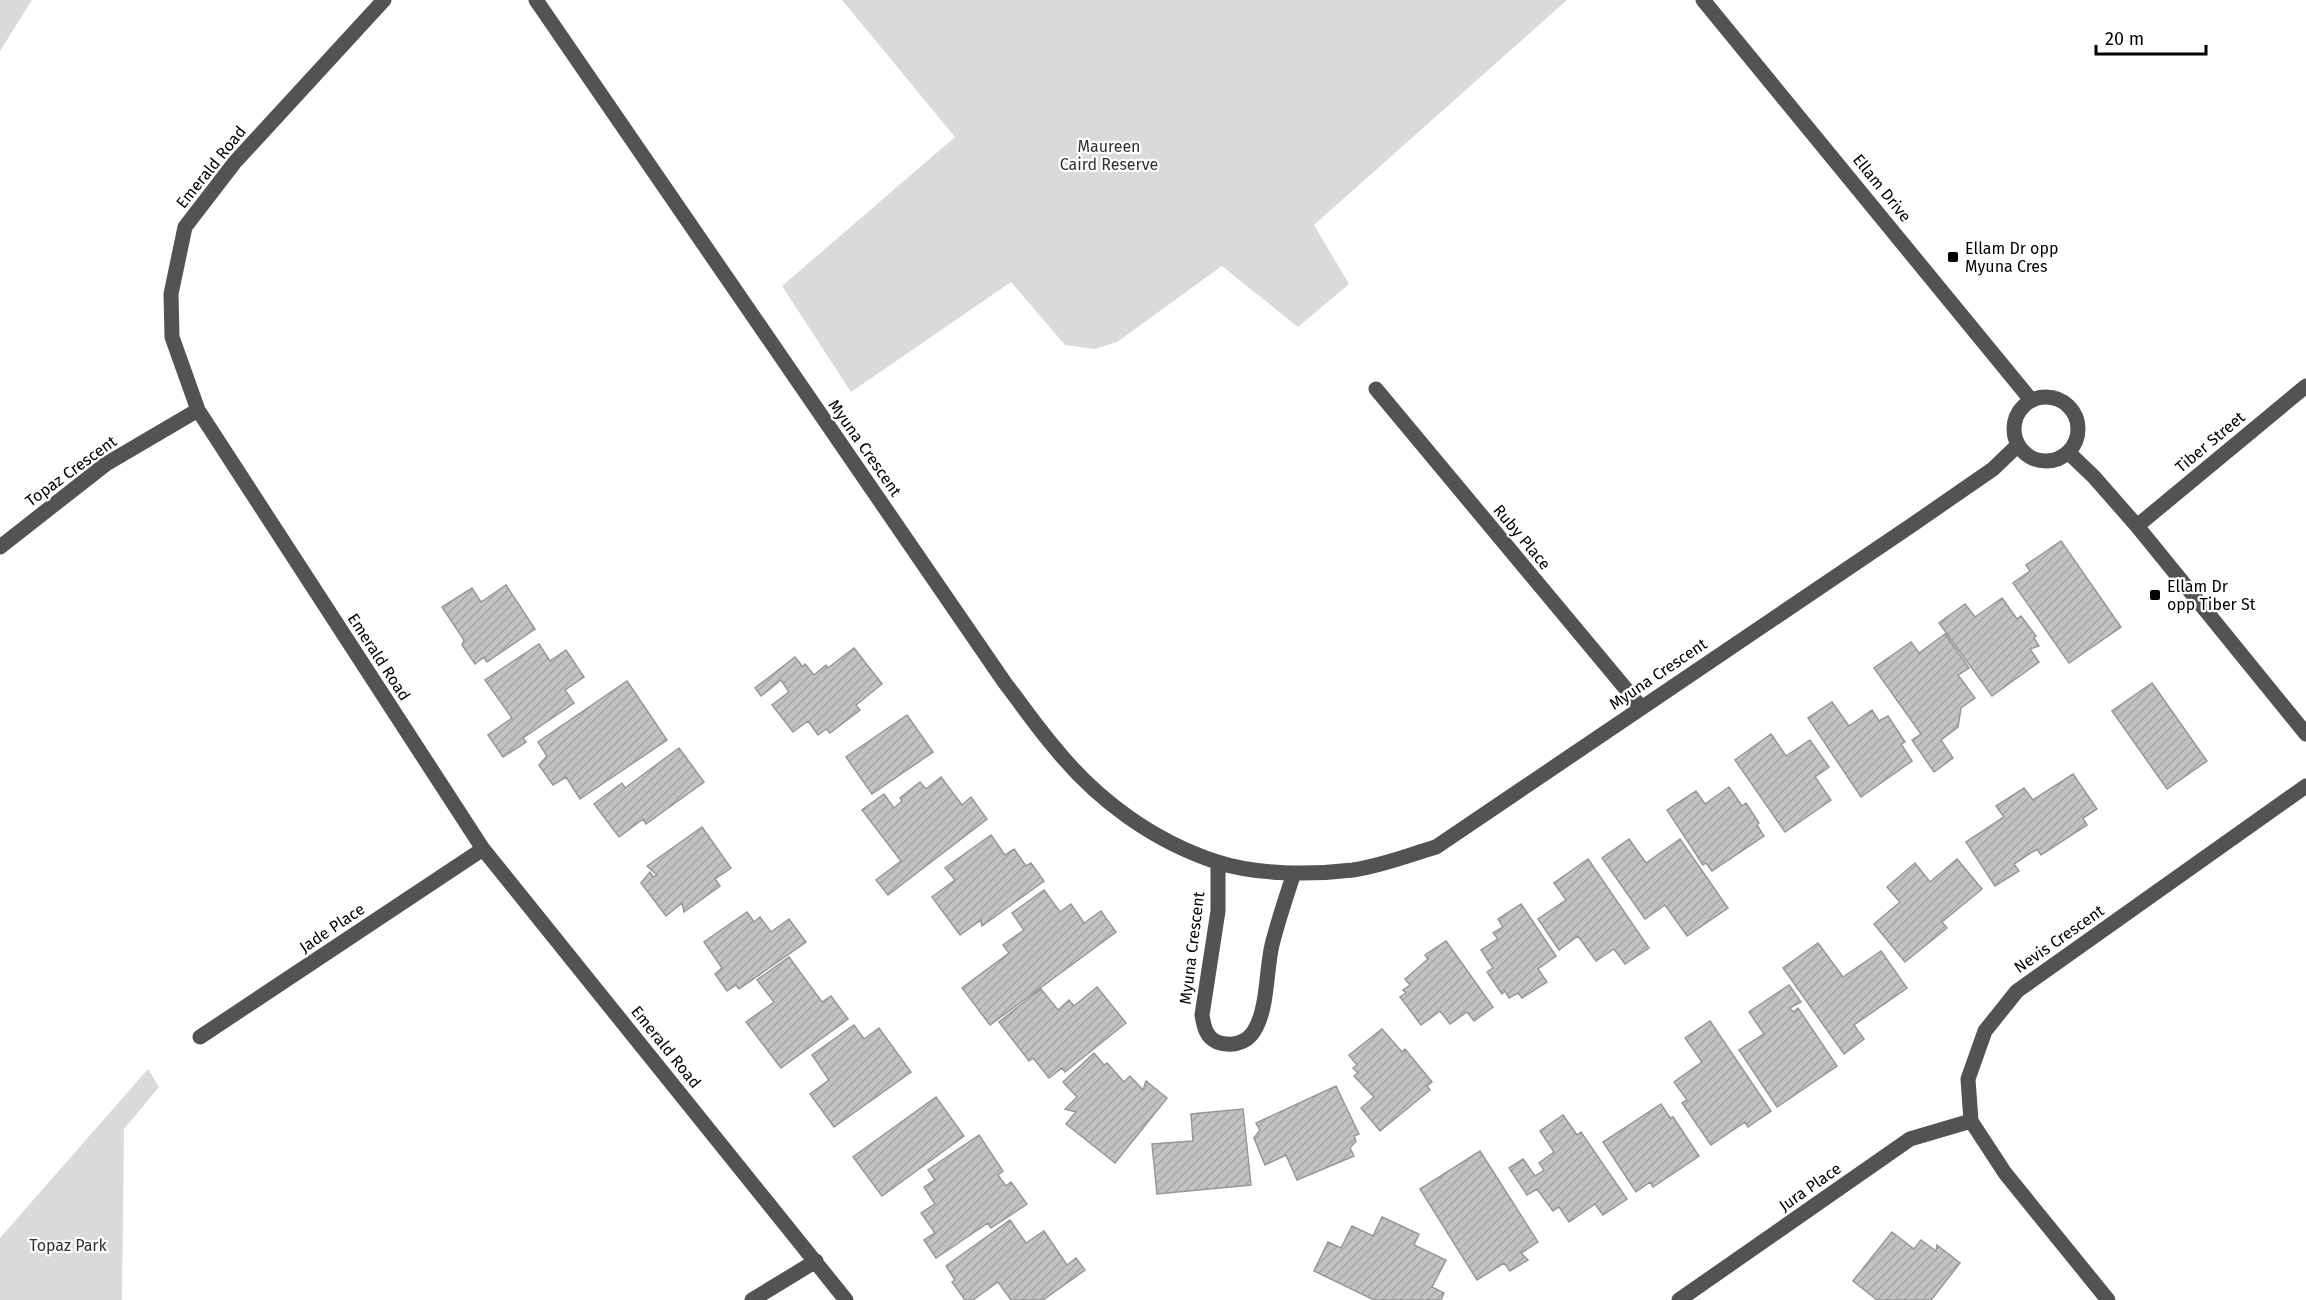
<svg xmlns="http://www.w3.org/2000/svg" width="2306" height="1300" font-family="'Fira Sans',sans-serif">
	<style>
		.green { fill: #dadada }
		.building { fill: url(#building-hatch); stroke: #979797; stroke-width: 1.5 }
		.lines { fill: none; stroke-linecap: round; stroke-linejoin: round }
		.minor { stroke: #535353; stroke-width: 15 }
		.poi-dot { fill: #000; stroke: #fff; stroke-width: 2 }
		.labels { text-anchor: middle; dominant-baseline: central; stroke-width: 4.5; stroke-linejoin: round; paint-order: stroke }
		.park-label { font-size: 16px; fill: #313131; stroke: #fff }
		.street-label { font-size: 16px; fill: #000; stroke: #fff }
		.poi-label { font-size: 16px; fill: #000; stroke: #fff; text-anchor: start }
	</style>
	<defs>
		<pattern id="building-hatch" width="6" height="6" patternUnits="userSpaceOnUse" patternTransform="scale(1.5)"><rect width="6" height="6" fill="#c3c3c3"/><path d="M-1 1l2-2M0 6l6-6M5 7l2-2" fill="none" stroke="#a6a6a6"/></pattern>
	</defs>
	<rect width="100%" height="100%" fill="#fff"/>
	<!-- green -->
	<path class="green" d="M 0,0 L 32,0 L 0,51 Z
		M 842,0 L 1567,0 L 1314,225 L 1349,284 L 1298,327 L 1222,266 L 1117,342 L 1095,349 L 1065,345 L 1011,282 L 851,392 L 782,286 L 955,137 Z
		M 148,1069 L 159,1087 L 124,1129 L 122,1300 L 0,1300 L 0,1238 Z"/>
	<!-- building -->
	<path class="building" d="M 2061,541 L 2121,627 L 2069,663 L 2013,583 L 2030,571 L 2026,565 Z
		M 506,585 L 535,629 L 487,662 L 484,657 L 475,664 L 462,645 L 464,640 L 442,607 L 472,588 L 481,602 Z
		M 2002,598 L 2017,619 L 2021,616 L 2036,636 L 2034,638 L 2039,646 L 2030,649 L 2039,662 L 1992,696 L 1939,623 L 1965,604 L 1975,617 Z
		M 1945,634 L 1969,668 L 1958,675 L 1975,698 L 1961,708 L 1958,727 L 1941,740 L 1953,758 L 1934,772 L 1912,740 L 1921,734 L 1874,668 L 1911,642 L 1919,653 Z
		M 539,644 L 550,661 L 566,650 L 584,677 L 565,690 L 574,703 L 523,738 L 526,742 L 503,757 L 488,735 L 512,718 L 485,680 Z
		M 854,648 L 882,684 L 856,705 L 860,710 L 830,733 L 826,729 L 818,735 L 808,721 L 793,732 L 772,705 L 789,692 L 781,680 L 761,696 L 755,688 L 795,657 L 803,667 L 805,664 L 814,675 L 826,665 L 828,668 Z
		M 627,681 L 667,740 L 580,799 L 566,777 L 553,785 L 539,765 L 547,756 L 538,742 Z
		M 2152,683 L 2207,761 L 2167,789 L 2112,711 Z
		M 1832,702 L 1849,726 L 1872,710 L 1879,721 L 1888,716 L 1905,742 L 1901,744 L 1912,761 L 1861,797 L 1808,718 Z
		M 907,715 L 933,752 L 872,794 L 846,757 Z
		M 1771,734 L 1786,756 L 1810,740 L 1829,767 L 1815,777 L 1831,800 L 1785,832 L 1735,760 Z
		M 679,748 L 704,782 L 646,824 L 643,819 L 619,837 L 594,804 L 622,783 L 625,788 Z
		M 2073,774 L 2097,809 L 2083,818 L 2087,825 L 2041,855 L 2037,849 L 2014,864 L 2019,871 L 1995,886 L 1966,842 L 2004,817 L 1996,806 L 2024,788 L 2033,800 Z
		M 941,777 L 962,805 L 971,797 L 987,819 L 888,895 L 876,880 L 901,861 L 862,810 L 884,794 L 894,808 L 902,801 L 900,798 L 920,782 L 926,789 Z
		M 1729,787 L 1742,806 L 1746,803 L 1759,823 L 1757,825 L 1764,836 L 1712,871 L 1706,863 L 1703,865 L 1667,810 L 1696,791 L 1705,804 Z
		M 702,827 L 731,868 L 715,879 L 720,886 L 684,912 L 682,903 L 666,916 L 641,883 L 650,872 L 653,877 L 657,875 L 647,866 Z
		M 991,835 L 1005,855 L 1014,849 L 1026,866 L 1031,863 L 1044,881 L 982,926 L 981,920 L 960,935 L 932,897 L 955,880 L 945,868 Z
		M 1629,839 L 1646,863 L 1680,839 L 1728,908 L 1687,936 L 1665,905 L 1645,919 L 1602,858 Z
		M 1588,859 L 1649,948 L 1625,964 L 1614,949 L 1596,961 L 1578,936 L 1559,950 L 1538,919 L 1566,900 L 1554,883 Z
		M 1957,859 L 1982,889 L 1942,922 L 1947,928 L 1905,962 L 1874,924 L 1900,902 L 1887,887 L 1915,863 L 1930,882 Z
		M 1044,890 L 1060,912 L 1071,904 L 1084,923 L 1101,911 L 1116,932 L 990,1025 L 962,988 L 1009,953 L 1003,945 L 1024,930 L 1012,913 Z
		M 1521,904 L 1556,956 L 1538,969 L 1547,982 L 1522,998 L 1518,993 L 1509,998 L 1505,991 L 1502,994 L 1487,972 L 1493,968 L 1481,950 L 1498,939 L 1493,933 L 1503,927 L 1498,919 Z
		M 747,912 L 754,922 L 760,917 L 771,932 L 789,919 L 806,942 L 739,989 L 736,985 L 727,991 L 715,974 L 722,968 L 704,942 Z
		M 1446,941 L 1493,1007 L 1474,1021 L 1467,1012 L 1450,1024 L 1440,1011 L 1421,1025 L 1400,997 L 1406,993 L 1403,990 L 1410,985 L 1405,979 L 1428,959 L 1425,955 Z
		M 1818,943 L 1843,977 L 1881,951 L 1907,988 L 1854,1025 L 1864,1039 L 1844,1054 L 1783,968 Z
		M 789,957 L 822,1002 L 831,996 L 848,1019 L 781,1068 L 746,1022 L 774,1002 L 757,980 Z
		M 1789,985 L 1801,1002 L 1790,1008 L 1793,1012 L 1798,1008 L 1837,1066 L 1777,1107 L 1739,1050 L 1764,1034 L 1749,1012 Z
		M 1097,987 L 1126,1023 L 1065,1072 L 1062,1068 L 1049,1078 L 1033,1058 L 1029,1061 L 999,1022 L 1041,989 L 1058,1010 L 1069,1000 L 1074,1006 Z
		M 1710,1021 L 1771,1111 L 1748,1127 L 1745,1122 L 1711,1145 L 1682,1103 L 1687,1100 L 1674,1082 L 1702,1062 L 1685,1038 Z
		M 854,1025 L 864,1039 L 879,1028 L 911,1072 L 834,1127 L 810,1094 L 829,1080 L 812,1055 Z
		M 1382,1029 L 1402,1052 L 1405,1049 L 1432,1082 L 1427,1086 L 1430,1090 L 1380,1131 L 1361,1108 L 1374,1097 L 1354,1076 L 1358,1073 L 1353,1068 L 1357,1065 L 1349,1055 Z
		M 1094,1053 L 1104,1065 L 1107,1063 L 1124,1082 L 1130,1076 L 1143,1090 L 1146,1081 L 1167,1098 L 1115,1163 L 1066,1124 L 1076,1112 L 1065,1109 L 1077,1097 L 1063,1082 Z
		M 1336,1086 L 1359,1134 L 1354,1136 L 1356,1141 L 1350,1148 L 1354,1156 L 1297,1180 L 1286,1155 L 1265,1165 L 1254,1138 L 1260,1130 L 1256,1123 Z
		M 936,1097 L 964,1136 L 882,1196 L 853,1157 Z
		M 1661,1104 L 1670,1118 L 1673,1117 L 1699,1156 L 1653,1187 L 1650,1182 L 1636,1192 L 1603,1142 Z
		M 1243,1109 L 1251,1185 L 1157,1194 L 1152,1144 L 1193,1141 L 1191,1114 Z
		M 1563,1115 L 1577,1135 L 1581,1132 L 1627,1199 L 1603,1215 L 1595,1204 L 1569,1222 L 1559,1207 L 1553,1211 L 1537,1189 L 1527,1195 L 1509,1168 L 1523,1159 L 1535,1176 L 1544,1170 L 1539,1163 L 1554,1152 L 1540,1131 Z
		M 979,1135 L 1003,1171 L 998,1175 L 1006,1186 L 1011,1182 L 1027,1204 L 991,1228 L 988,1223 L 936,1258 L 924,1240 L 935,1233 L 921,1213 L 935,1204 L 924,1187 L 935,1180 L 928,1170 Z
		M 1480,1151 L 1538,1242 L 1521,1253 L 1528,1260 L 1510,1271 L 1504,1263 L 1477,1280 L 1420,1189 Z
		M 1382,1217 L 1419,1234 L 1414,1245 L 1446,1260 L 1432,1287 L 1444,1293 L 1441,1300 L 1374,1300 L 1314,1271 L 1328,1242 L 1341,1248 L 1352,1226 L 1373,1236 Z
		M 1010,1220 L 1026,1243 L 1044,1231 L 1067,1265 L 1076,1258 L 1085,1270 L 1043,1300 L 1011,1300 L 998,1282 L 973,1300 L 965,1300 L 952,1282 L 955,1280 L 946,1266 Z
		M 1892,1232 L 1914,1249 L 1921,1240 L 1936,1251 L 1937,1245 L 1960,1263 L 1931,1300 L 1877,1300 L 1853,1281 Z"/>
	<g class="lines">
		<!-- minor -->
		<path class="minor" d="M 384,0 L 235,162 L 185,227 L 171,294 L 172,337 L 198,410 L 483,849 L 846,1300
			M 536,0 L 1005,683 C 1022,705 1037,727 1055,748 C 1097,800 1153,841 1217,862 C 1257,875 1311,875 1353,870 C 1381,866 1409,855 1436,847 L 1912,525 L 1993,469 L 2018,445
			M 1703,0 L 2031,400
			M 1376,389 L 1641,707
			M2014 429a32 32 0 1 1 64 0a32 32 0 1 1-64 0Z
			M 2068,452 L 2094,477 L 2137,526 L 2306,734
			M 2137,526 L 2306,386
			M 0,547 L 106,464 L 198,410
			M 1218,862 L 1218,911 L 1202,1015 C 1204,1027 1206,1037 1217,1042 C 1230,1047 1246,1044 1254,1031 C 1268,1009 1266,970 1272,945 C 1278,921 1286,897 1294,873
			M 200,1037 L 483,849
			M 752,1300 L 816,1261
			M 1679,1300 L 1910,1139 L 1971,1121
			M 2108,1300 L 2005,1173 L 1971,1121 L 1968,1079 L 1985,1031 L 2017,991 L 2306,786"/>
	</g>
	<!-- markers -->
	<g class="poi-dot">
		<rect x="1947" y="251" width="12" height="12" rx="3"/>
		<rect x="2149" y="589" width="12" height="12" rx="3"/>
	</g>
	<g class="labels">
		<!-- park labels -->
		<g class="park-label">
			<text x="1109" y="146">Maureen<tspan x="1109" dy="18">Caird Reserve</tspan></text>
			<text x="68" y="1245">Topaz Park</text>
		</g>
		<!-- street labels -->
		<g class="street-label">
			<text transform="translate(211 167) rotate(-51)">Emerald Road</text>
			<text transform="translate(1882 188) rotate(51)">Ellam Drive</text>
			<text transform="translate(2210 442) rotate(-40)">Tiber Street</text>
			<text transform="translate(865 448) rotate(55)">Myuna Crescent</text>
			<text transform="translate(71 471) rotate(-36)">Topaz Crescent</text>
			<text transform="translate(1522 537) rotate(50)">Ruby Place</text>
			<text transform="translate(379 657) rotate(57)">Emerald Road</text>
			<text transform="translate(1658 674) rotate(-34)">Myuna Crescent</text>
			<text transform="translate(332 928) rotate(-34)">Jade Place</text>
			<text transform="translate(2059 939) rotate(-35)">Nevis Crescent</text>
			<text transform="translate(1192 948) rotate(-83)">Myuna Crescent</text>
			<text transform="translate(666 1047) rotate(51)">Emerald Road</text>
			<text transform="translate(1810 1187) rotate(-35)">Jura Place</text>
		</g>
		<!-- poi labels -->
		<g class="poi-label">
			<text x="1965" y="248">Ellam Dr opp<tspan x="1965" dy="18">Myuna Cres</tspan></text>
			<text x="2167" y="586">Ellam Dr<tspan x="2167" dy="18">opp Tiber St</tspan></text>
		</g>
	</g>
	<!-- scale -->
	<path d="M2096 45v9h110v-9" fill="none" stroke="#000000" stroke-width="3"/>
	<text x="2105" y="45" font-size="18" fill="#000000" stroke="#ffffff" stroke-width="4.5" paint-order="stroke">20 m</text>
</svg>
